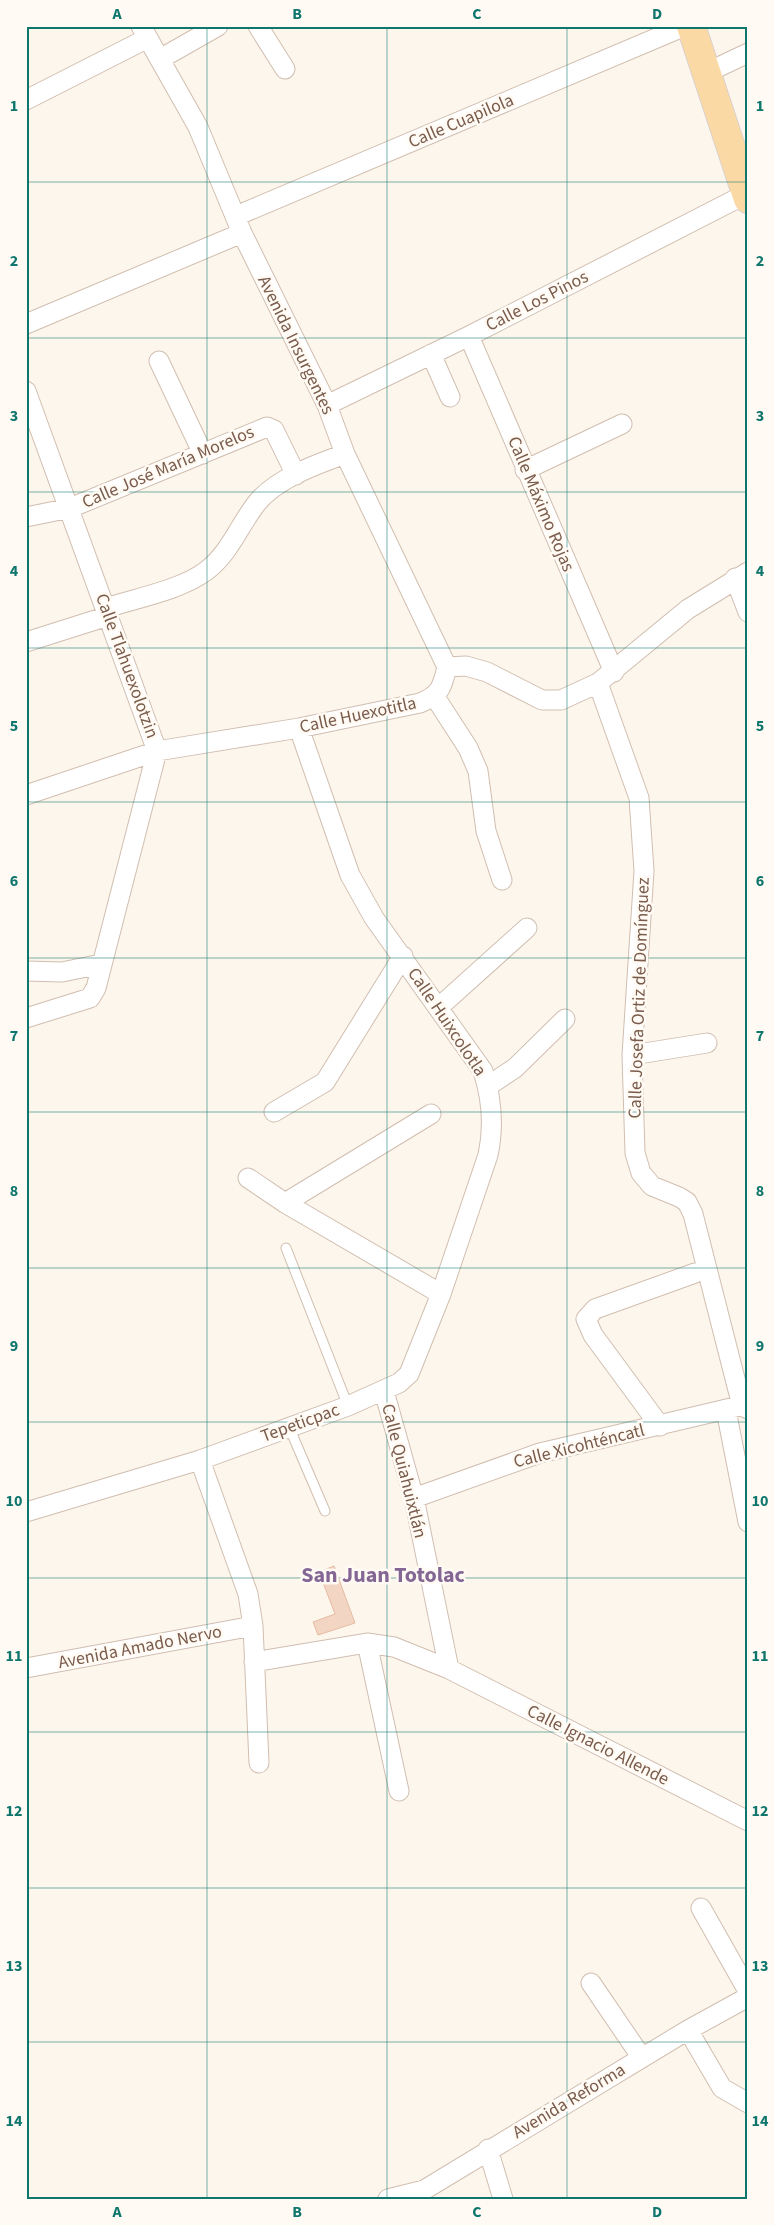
<svg xmlns="http://www.w3.org/2000/svg" width="774" height="2225" font-family="'Source Sans 3',sans-serif">
	<style>
		.building { fill: #f3d5c3; stroke: #e6bba3 }
		.lines { fill: none; stroke-linecap: round; stroke-linejoin: round }
		.lane-casing { stroke: #d1beb0; stroke-width: 11 }
		.street-casing { stroke: #d1beb0; stroke-width: 21 }
		.primary-casing { stroke: #dad1cd; stroke-width: 30 }
		.lane { stroke: #fff; stroke-width: 9 }
		.street { stroke: #fff; stroke-width: 19 }
		.primary { stroke: #fbd9a5; stroke-width: 28 }
		.grid { fill: none; stroke: #0f766e; stroke-width: 1; stroke-opacity: 0.55 }
		.labels { text-anchor: middle; dominant-baseline: central; stroke-width: 5; stroke-linejoin: round; paint-order: stroke }
		.street-label { font-size: 18px; fill: #7a5c4d; stroke: #fffaf3 }
		.district-label { font-size: 22px; font-weight: bold; fill: #846695; stroke: #fffaf3 }
		.neatline { fill: none; stroke: #0f766e; stroke-width: 2 }
		.grid-label { font-size: 16px; text-anchor: middle; font-weight: bold; fill: #0f766e }
	</style>
	<rect width="100%" height="100%" fill="#fdf6ec"/>
	<!-- building -->
	<path class="building" d="M 334,1566 L 355,1623 L 318,1635 L 313,1622 L 335,1614 L 319,1572 Z"/>
	<g class="lines">
		<defs>
			<path id="lane" d="M 286,1248 L 348,1406
				M 289,1427 L 325,1511"/>
			<path id="street" d="M 141,26 L 198,127 L 242,233 L 327,405 L 345,454 L 447,667
				M 258,26 L 285,69
				M 160,59 L 218,26
				M 706,73 L 748,53
				M 26,100 L 148,38
				M 236,216 L 685,26
				M 26,324 L 242,233
				M 469,336 L 614,672
				M 431,354 L 450,397
				M 159,361 L 203,454
				M 26,391 L 157,751 L 96,988 L 90,998 L 26,1018
				M 327,405 L 469,336 L 746,194
				M 525,470 L 622,424
				M 26,517 L 70,508 L 267,427 L 274,430 L 296,475
				M 735,578 L 748,612
				M 106,608 C 136,598 181,590 206,571 C 229,554 239,526 256,504 C 275,479 317,464 345,454
				M 26,642 L 108,616
				M 447,667 L 466,666 L 487,672 L 542,700 L 561,700 L 598,683 L 688,609 L 748,572
				M 598,683 L 639,798 L 644,871 L 632,1055 L 635,1153 L 641,1173 L 652,1186 L 679,1197 L 687,1202 L 693,1214 L 742,1406 L 748,1409
				M 435,697 L 468,748 L 478,771 L 486,831 L 502,880
				M 26,795 L 157,751 L 299,728 L 420,703 C 440,695 442,688 447,667
				M 26,971 L 62,972 L 101,964
				M 438,1008 L 527,928
				M 632,1055 L 707,1043
				M 488,1086 L 515,1068 L 565,1019
				M 274,1112 L 325,1082 L 403,956
				M 248,1178 L 285,1203 L 441,1294
				M 285,1203 L 431,1114
				M 384,1391 L 414,1498 L 449,1669
				M 726,1410 L 748,1522
				M 660,1426 L 593,1335 L 586,1319 L 595,1309 L 695,1273
				M 200,1460 L 248,1594 L 253,1626 L 259,1763
				M 414,1498 L 540,1453 L 748,1404
				M 26,1512 L 200,1460 L 348,1406 L 399,1383 L 409,1374 L 441,1294 L 488,1155 C 494,1127 492,1099 483,1071 L 374,918 L 350,875 L 299,728
				M 367,1643 L 399,1791
				M 254,1662 L 367,1643 L 394,1647 L 449,1669 L 748,1821
				M 26,1668 L 253,1626
				M 701,1908 L 748,1991
				M 591,1983 L 642,2058
				M 688,2030 L 722,2088 L 748,2103
				M 488,2149 L 503,2199
				M 388,2199 L 424,2190 L 688,2030 L 748,1997"/>
			<path id="primary" d="M 691,26 L 748,199"/>
		</defs>
		<!-- lane casing -->
		<use href="#lane" class="lane-casing"/>
		<!-- street casing -->
		<use href="#street" class="street-casing"/>
		<!-- primary casing -->
		<use href="#primary" class="primary-casing"/>
		<!-- lane -->
		<use href="#lane" class="lane"/>
		<!-- street -->
		<use href="#street" class="street"/>
		<!-- primary -->
		<use href="#primary" class="primary"/>
	</g>
	<!-- grid -->
	<path class="grid" d="M 207,26 L 207,2199M 387,26 L 387,2199M 567,26 L 567,2199M 26,182 L 748,182M 26,338 L 748,338M 26,492 L 748,492M 26,648 L 748,648M 26,802 L 748,802M 26,958 L 748,958M 26,1112 L 748,1112M 26,1268 L 748,1268M 26,1422 L 748,1422M 26,1578 L 748,1578M 26,1732 L 748,1732M 26,1888 L 748,1888M 26,2042 L 748,2042"/>
	<g class="labels">
		<!-- street labels -->
		<g class="street-label">
			<text transform="translate(461 121) rotate(-23)">Calle Cuapilola</text>
			<text transform="translate(537 301) rotate(-27)">Calle Los Pinos</text>
			<text transform="translate(296 345) rotate(64)">Avenida Insurgentes</text>
			<text transform="translate(168 467) rotate(-23)">Calle José María Morelos</text>
			<text transform="translate(541 504) rotate(67)">Calle Máximo Rojas</text>
			<text transform="translate(127 666) rotate(70)">Calle Tlahuexolotzin</text>
			<text transform="translate(358 715) rotate(-12)">Calle Huexotitla</text>
			<text transform="translate(639 998) rotate(-88)">Calle Josefa Ortiz de Domínguez</text>
			<text transform="translate(447 1022) rotate(56)">Calle Huixcolotla</text>
			<text transform="translate(300 1423) rotate(-20)">Tepeticpac</text>
			<text transform="translate(579 1446) rotate(-14)">Calle Xicohténcatl</text>
			<text transform="translate(404 1471) rotate(76)">Calle Quiahuixtlán</text>
			<text transform="translate(140 1647) rotate(-11)">Avenida Amado Nervo</text>
			<text transform="translate(598 1745) rotate(27)">Calle Ignacio Allende</text>
			<text transform="translate(569 2101) rotate(-31)">Avenida Reforma</text>
		</g>
		<!-- district labels -->
		<g class="district-label">
			<text x="383" y="1575">San Juan Totolac</text>
		</g>
	</g>
	<!-- border -->
	<rect width="774" height="2225" fill="none" stroke="#fffaf3" stroke-width="55"/>
	<rect x="28" y="28" width="718" height="2170" class="neatline"/>
	<g class="grid-label">
		<text x="117" y="19">A</text>
		<text x="297" y="19">B</text>
		<text x="477" y="19">C</text>
		<text x="657" y="19">D</text>
		<text x="14" y="111">1</text>
		<text x="760" y="111">1</text>
		<text x="14" y="266">2</text>
		<text x="760" y="266">2</text>
		<text x="14" y="421">3</text>
		<text x="760" y="421">3</text>
		<text x="14" y="576">4</text>
		<text x="760" y="576">4</text>
		<text x="14" y="731">5</text>
		<text x="760" y="731">5</text>
		<text x="14" y="886">6</text>
		<text x="760" y="886">6</text>
		<text x="14" y="1041">7</text>
		<text x="760" y="1041">7</text>
		<text x="14" y="1196">8</text>
		<text x="760" y="1196">8</text>
		<text x="14" y="1351">9</text>
		<text x="760" y="1351">9</text>
		<text x="14" y="1506">10</text>
		<text x="760" y="1506">10</text>
		<text x="14" y="1661">11</text>
		<text x="760" y="1661">11</text>
		<text x="14" y="1816">12</text>
		<text x="760" y="1816">12</text>
		<text x="14" y="1971">13</text>
		<text x="760" y="1971">13</text>
		<text x="14" y="2126">14</text>
		<text x="760" y="2126">14</text>
		<text x="117" y="2217">A</text>
		<text x="297" y="2217">B</text>
		<text x="477" y="2217">C</text>
		<text x="657" y="2217">D</text>
	</g>
</svg>
